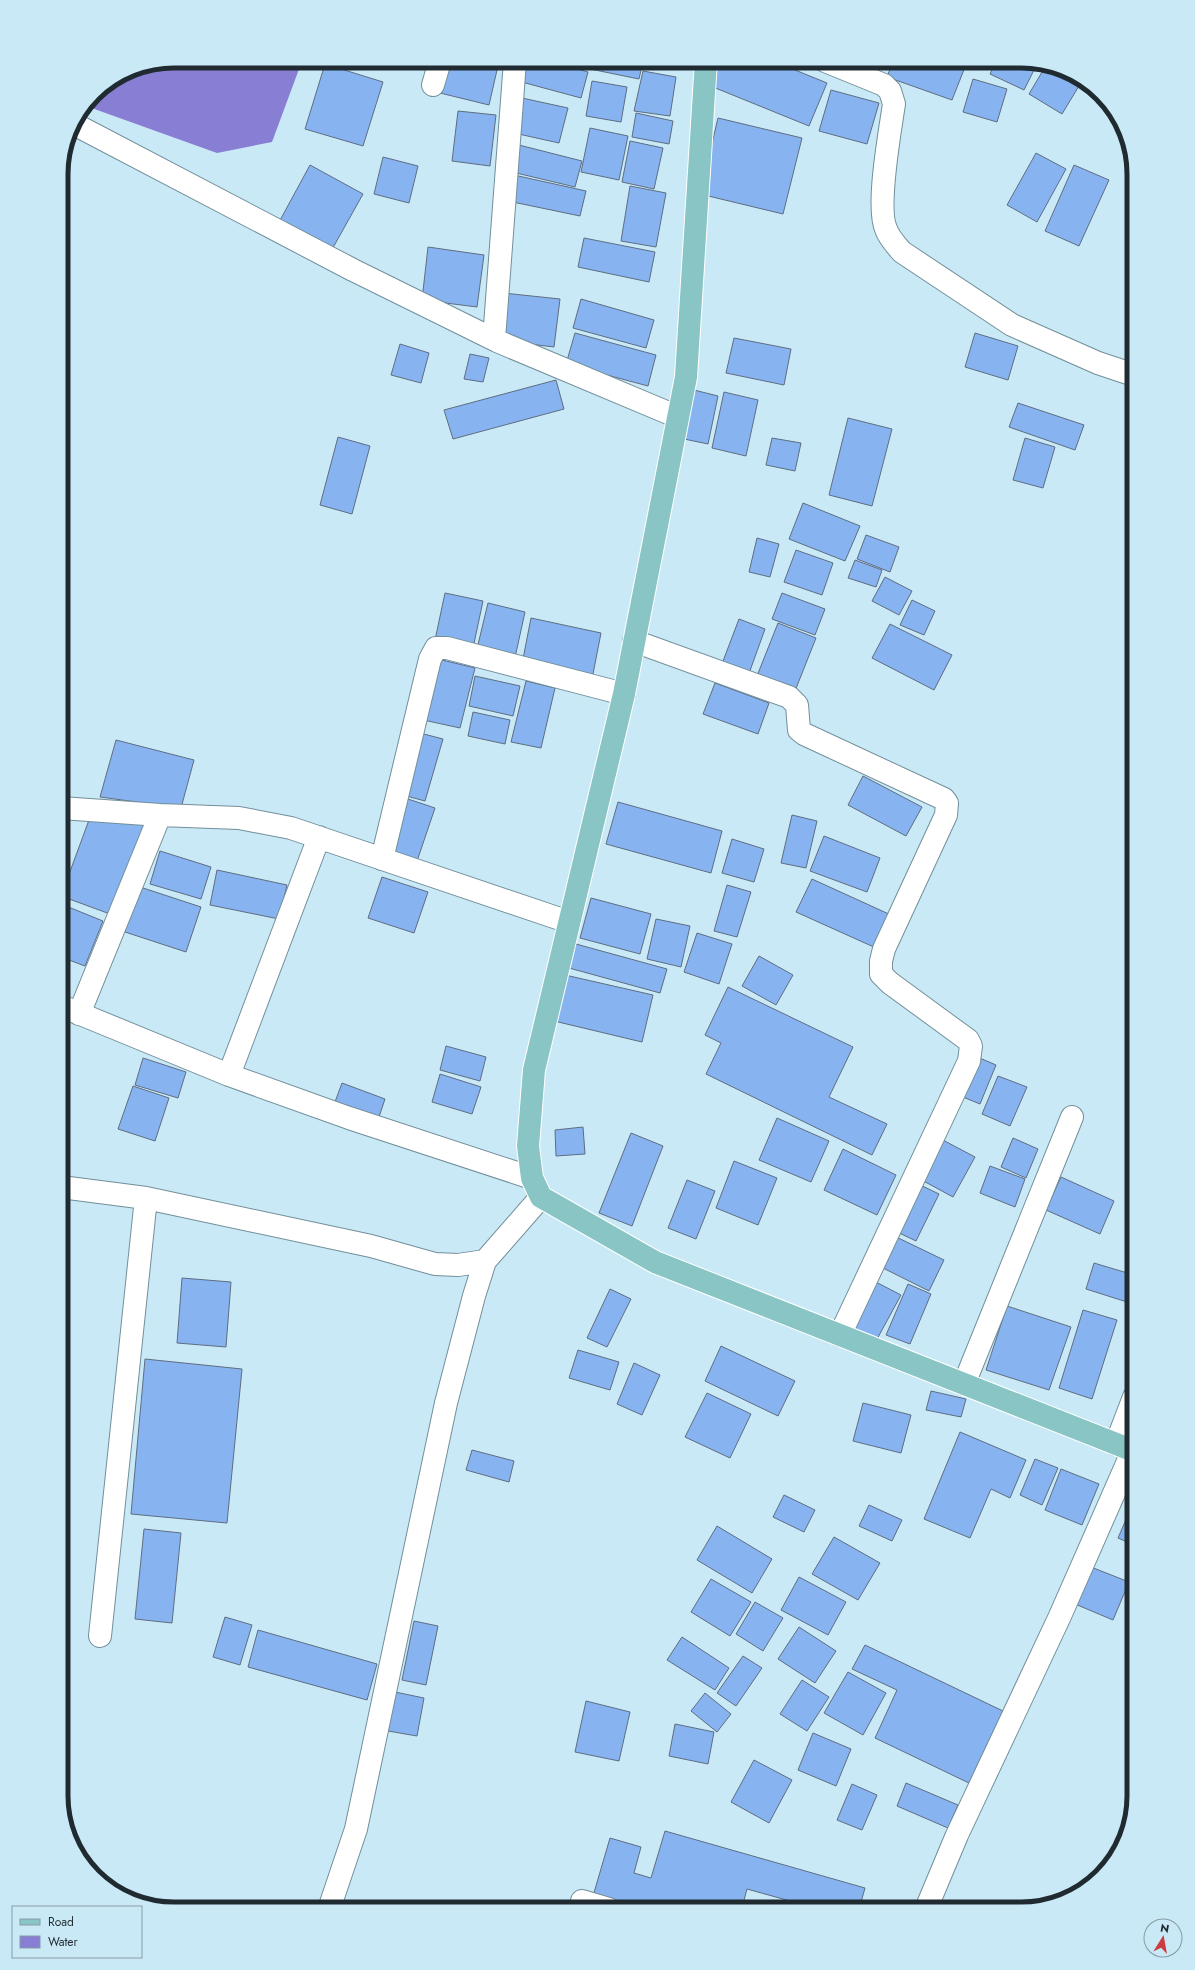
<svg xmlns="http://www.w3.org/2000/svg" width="1195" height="1970" font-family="Jost,sans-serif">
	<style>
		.water { fill: #887ed3 }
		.building { fill: #87b4f1; stroke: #5e6d81 }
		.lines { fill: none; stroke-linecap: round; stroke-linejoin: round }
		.minor-casing { stroke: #728f9a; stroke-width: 24 }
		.major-casing { stroke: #fff; stroke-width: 24 }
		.minor { stroke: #fff; stroke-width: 22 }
		.major { stroke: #88c5c4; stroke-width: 22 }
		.rim { fill: none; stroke: #1f2b30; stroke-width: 5 }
	</style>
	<rect width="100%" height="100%" fill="#cae9f6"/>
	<!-- water -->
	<path class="water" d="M 174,61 L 302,61 L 272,142 L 217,153 L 86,106 L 94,94 L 131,70 Z"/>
	<!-- building -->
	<path class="building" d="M 447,61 L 462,61 L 497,70 L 489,105 L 440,93 Z
		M 524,61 L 549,61 L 588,72 L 581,98 L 518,81 Z
		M 592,61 L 643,61 L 639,79 L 590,69 Z
		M 718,61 L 773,61 L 827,83 L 809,126 L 708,85 Z
		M 893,61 L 949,61 L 965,67 L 952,100 L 887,77 Z
		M 996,61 L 1029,61 L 1037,64 L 1024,90 L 990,74 Z
		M 325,64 L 383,82 L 363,146 L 305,129 Z
		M 1045,67 L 1082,81 L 1062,114 L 1029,94 Z
		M 643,71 L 676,77 L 670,116 L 634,111 Z
		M 973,79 L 1007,89 L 997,122 L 963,112 Z
		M 592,81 L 627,87 L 621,122 L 586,116 Z
		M 831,90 L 879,103 L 867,144 L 819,131 Z
		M 522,98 L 568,108 L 559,143 L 514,133 Z
		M 458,111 L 496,115 L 490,166 L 452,161 Z
		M 636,113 L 673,121 L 669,144 L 632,137 Z
		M 718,118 L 802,138 L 783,214 L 700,194 Z
		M 590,128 L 628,136 L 619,180 L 581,172 Z
		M 630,141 L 663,148 L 654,189 L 622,182 Z
		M 515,144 L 582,161 L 575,187 L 508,171 Z
		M 1036,153 L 1066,169 L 1037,222 L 1007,205 Z
		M 383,157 L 418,166 L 409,203 L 374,194 Z
		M 310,165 L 363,194 L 330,253 L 278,224 Z
		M 1074,165 L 1109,180 L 1079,246 L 1045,231 Z
		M 514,175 L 586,191 L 580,216 L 508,201 Z
		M 630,186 L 666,193 L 656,247 L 621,241 Z
		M 584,238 L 655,252 L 649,282 L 578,267 Z
		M 428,247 L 484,255 L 477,307 L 422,300 Z
		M 503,293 L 560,299 L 554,347 L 497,340 Z
		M 581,299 L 654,320 L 646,348 L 573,328 Z
		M 575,333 L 656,355 L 648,386 L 566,364 Z
		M 975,333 L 1018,346 L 1008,380 L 965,367 Z
		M 734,338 L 791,349 L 784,385 L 726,373 Z
		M 400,344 L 429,353 L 421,383 L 391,375 Z
		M 470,354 L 489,358 L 483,382 L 464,379 Z
		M 556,380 L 564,409 L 453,439 L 444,410 Z
		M 694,390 L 718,396 L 708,444 L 684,439 Z
		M 724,392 L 758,400 L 746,456 L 712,448 Z
		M 1018,403 L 1084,425 L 1075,450 L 1009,427 Z
		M 848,418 L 892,429 L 872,506 L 829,495 Z
		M 338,437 L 370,446 L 352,514 L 320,505 Z
		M 772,438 L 801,443 L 795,471 L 766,465 Z
		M 1025,438 L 1055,447 L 1043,488 L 1013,480 Z
		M 803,503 L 860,526 L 845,561 L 789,539 Z
		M 866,535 L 899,547 L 890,572 L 857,559 Z
		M 757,538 L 779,544 L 770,577 L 749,572 Z
		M 796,550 L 833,563 L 822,595 L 784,582 Z
		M 855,560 L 882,570 L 876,587 L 848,578 Z
		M 885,577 L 912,591 L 899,615 L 872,601 Z
		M 445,593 L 483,601 L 473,648 L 435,640 Z
		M 782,593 L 825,609 L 815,635 L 772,619 Z
		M 912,600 L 935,611 L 924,635 L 900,625 Z
		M 488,603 L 525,612 L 514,662 L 476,653 Z
		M 531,618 L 601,633 L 592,679 L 522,664 Z
		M 739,619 L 765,629 L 747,679 L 720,669 Z
		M 778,623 L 816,638 L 793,696 L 755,681 Z
		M 890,624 L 952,655 L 934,690 L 872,658 Z
		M 434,658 L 475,668 L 460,728 L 419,719 Z
		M 475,676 L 520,686 L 513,716 L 469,706 Z
		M 526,681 L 555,688 L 541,748 L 511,742 Z
		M 715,683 L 769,703 L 758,734 L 703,714 Z
		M 473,712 L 510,720 L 505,744 L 468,736 Z
		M 416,732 L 443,739 L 425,801 L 399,794 Z
		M 116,740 L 194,760 L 181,808 L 100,797 Z
		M 863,776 L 922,807 L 906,836 L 848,805 Z
		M 405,798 L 435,808 L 415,867 L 386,857 Z
		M 618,802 L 722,831 L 711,873 L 606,844 Z
		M 792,815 L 817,821 L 806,868 L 781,863 Z
		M 89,820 L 146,823 L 110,914 L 61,896 Z
		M 824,836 L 880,858 L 867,892 L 810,871 Z
		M 732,839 L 764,849 L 754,882 L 722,873 Z
		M 160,851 L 211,867 L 201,899 L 150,884 Z
		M 217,870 L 287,885 L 279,919 L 210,905 Z
		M 382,877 L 428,892 L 414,933 L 368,918 Z
		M 812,879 L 891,915 L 876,948 L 796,912 Z
		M 727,885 L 751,892 L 737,937 L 714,931 Z
		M 137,886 L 201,907 L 186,952 L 122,931 Z
		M 591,898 L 651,914 L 640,954 L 580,938 Z
		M 61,904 L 103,921 L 85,966 L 61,957 Z
		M 656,919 L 690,926 L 681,967 L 647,959 Z
		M 697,933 L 732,944 L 719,984 L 684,972 Z
		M 576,944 L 667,969 L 660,993 L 569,968 Z
		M 759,956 L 793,975 L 776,1005 L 742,986 Z
		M 565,975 L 653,995 L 642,1042 L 554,1021 Z
		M 728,987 L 853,1047 L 829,1097 L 887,1124 L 872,1155 L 706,1074 L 721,1043 L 705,1035 Z
		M 1134,1045 L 1134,1062 L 1129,1061 Z
		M 446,1046 L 486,1057 L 480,1081 L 440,1070 Z
		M 975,1056 L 996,1065 L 980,1104 L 958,1095 Z
		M 143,1058 L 186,1072 L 178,1098 L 135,1085 Z
		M 440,1074 L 481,1087 L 472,1114 L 432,1102 Z
		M 998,1076 L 1027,1087 L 1010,1126 L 982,1114 Z
		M 342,1083 L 385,1099 L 376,1126 L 332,1110 Z
		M 133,1086 L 169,1098 L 155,1141 L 118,1129 Z
		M 777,1118 L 829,1141 L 811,1182 L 759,1160 Z
		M 583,1127 L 585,1154 L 556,1156 L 555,1130 Z
		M 631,1133 L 663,1146 L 632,1226 L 599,1213 Z
		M 939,1138 L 975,1157 L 953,1197 L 918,1178 Z
		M 1013,1138 L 1038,1149 L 1026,1178 L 1001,1167 Z
		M 843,1149 L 896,1175 L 877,1215 L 824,1190 Z
		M 734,1161 L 777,1178 L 758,1225 L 716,1208 Z
		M 990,1166 L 1025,1179 L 1015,1207 L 980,1193 Z
		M 1061,1177 L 1114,1201 L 1100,1234 L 1046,1210 Z
		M 687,1180 L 715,1191 L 696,1239 L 668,1228 Z
		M 914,1182 L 939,1194 L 916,1241 L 891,1229 Z
		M 890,1234 L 944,1260 L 929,1291 L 875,1264 Z
		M 1094,1263 L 1134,1275 L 1127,1302 L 1086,1289 Z
		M 182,1278 L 231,1282 L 226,1347 L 177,1343 Z
		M 870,1279 L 901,1295 L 876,1341 L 845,1325 Z
		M 908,1284 L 931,1294 L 910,1344 L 886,1335 Z
		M 610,1289 L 631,1299 L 607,1347 L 587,1338 Z
		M 1007,1306 L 1071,1327 L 1049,1390 L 986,1370 Z
		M 1083,1310 L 1117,1320 L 1092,1399 L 1059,1388 Z
		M 721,1346 L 795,1381 L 778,1416 L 705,1381 Z
		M 578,1350 L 619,1362 L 610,1390 L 569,1378 Z
		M 145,1359 L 242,1369 L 227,1523 L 131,1514 Z
		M 634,1363 L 660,1375 L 642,1415 L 617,1404 Z
		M 931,1391 L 966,1399 L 961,1417 L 926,1410 Z
		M 707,1393 L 751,1414 L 730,1458 L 685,1437 Z
		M 863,1403 L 911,1415 L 901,1453 L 853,1441 Z
		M 960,1432 L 1026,1460 L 1010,1498 L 991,1489 L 970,1538 L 924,1519 Z
		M 472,1450 L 514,1461 L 509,1482 L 466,1470 Z
		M 1035,1459 L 1058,1468 L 1042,1505 L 1020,1495 Z
		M 1061,1469 L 1099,1484 L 1082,1525 L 1045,1510 Z
		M 784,1495 L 815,1510 L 804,1532 L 773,1517 Z
		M 869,1505 L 902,1520 L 892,1541 L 859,1526 Z
		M 1128,1515 L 1134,1518 L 1134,1545 L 1118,1538 Z
		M 717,1526 L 772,1559 L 752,1593 L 697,1560 Z
		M 144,1529 L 181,1533 L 172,1623 L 135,1619 Z
		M 834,1537 L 880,1563 L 858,1600 L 812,1574 Z
		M 1091,1567 L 1129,1582 L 1113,1620 L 1075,1604 Z
		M 799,1577 L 846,1602 L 828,1635 L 781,1610 Z
		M 711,1579 L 751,1602 L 730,1636 L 691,1612 Z
		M 755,1602 L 783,1618 L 763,1651 L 736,1634 Z
		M 225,1617 L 252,1625 L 240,1665 L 213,1657 Z
		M 414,1621 L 438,1626 L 426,1685 L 402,1680 Z
		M 799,1627 L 836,1651 L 815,1683 L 778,1659 Z
		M 258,1630 L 377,1664 L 367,1700 L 248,1667 Z
		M 682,1637 L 729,1668 L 715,1690 L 667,1660 Z
		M 865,1645 L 1003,1711 L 969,1783 L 875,1738 L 897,1690 L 852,1669 Z
		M 743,1656 L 762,1668 L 736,1706 L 717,1693 Z
		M 848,1672 L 886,1693 L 863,1735 L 824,1713 Z
		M 802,1680 L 829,1697 L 807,1731 L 780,1714 Z
		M 395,1692 L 424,1698 L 417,1736 L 388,1731 Z
		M 705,1693 L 731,1714 L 717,1732 L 691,1711 Z
		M 586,1701 L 630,1712 L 619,1761 L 575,1752 Z
		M 675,1724 L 714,1732 L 708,1764 L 669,1756 Z
		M 813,1733 L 851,1749 L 836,1786 L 798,1770 Z
		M 754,1760 L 792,1780 L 769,1823 L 731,1802 Z
		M 906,1783 L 958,1805 L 948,1828 L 897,1806 Z
		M 852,1784 L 877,1795 L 862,1830 L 837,1820 Z
		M 665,1831 L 865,1888 L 859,1909 L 819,1909 L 747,1889 L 743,1904 L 762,1909 L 612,1909 L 591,1903 L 610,1838 L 641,1847 L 634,1873 L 651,1878 Z"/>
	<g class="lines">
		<defs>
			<path id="minor" d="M 825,61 L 884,85 L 890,91 L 894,104 C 890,131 876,207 886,229 C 889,238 896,245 902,252 L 1012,325 L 1098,363 L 1134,375
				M 433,85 L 440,61
				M 74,124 L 353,270 L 497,341 L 678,417
				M 494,339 L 515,61
				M 634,641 L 789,697 L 797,705 L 799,730 L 804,734 L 944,799 L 947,803 L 946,815 L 884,949 L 881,961 L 881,974 L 890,983 L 968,1040 L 971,1046 L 969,1061 L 840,1335
				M 61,808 L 160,815 L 239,818 L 291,828 L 569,922
				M 382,859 L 430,659 L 436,648 L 447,648 L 624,694
				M 61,1006 L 229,1075 L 349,1118 L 532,1178
				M 79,1014 L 160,815
				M 229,1075 L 319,837
				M 61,1187 L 146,1198 L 371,1246 L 435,1264 L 458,1265 L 485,1261 L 541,1197
				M 964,1384 L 1072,1117
				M 1116,1444 L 1134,1397
				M 100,1636 L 146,1198
				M 582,1901 L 609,1909
				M 329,1909 L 356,1829 L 446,1403 L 474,1296 L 485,1261
				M 926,1909 L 957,1835 L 1060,1616 L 1133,1450"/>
			<path id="major" d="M 706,61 L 686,377 L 624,694 L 534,1070 L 528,1146 L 532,1178 L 541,1197 L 655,1262 L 1134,1451"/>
		</defs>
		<!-- minor casing -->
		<use href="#minor" class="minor-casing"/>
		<!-- major casing -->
		<use href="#major" class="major-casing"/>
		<!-- minor -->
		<use href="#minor" class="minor"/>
		<!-- major -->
		<use href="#major" class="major"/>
	</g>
	<!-- crop -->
	<path d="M0 0H1195V1970H0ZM174 68H1021A106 106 0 0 1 1127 174V1796A106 106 0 0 1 1021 1902H174A106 106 0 0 1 68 1796V174A106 106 0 0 1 174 68Z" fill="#cae9f6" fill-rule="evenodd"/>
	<path class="rim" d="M174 68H1021A106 106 0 0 1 1127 174V1796A106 106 0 0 1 1021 1902H174A106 106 0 0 1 68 1796V174A106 106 0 0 1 174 68Z"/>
	<!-- legend -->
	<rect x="12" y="1906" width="130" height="52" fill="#cae9f6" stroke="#869da7"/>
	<rect x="20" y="1919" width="20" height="6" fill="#88c5c4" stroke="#869da7"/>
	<text x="48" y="1926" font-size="12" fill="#1f2b30">Road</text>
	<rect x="20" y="1936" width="20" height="12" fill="#887ed3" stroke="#869da7"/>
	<text x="48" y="1946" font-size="12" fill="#1f2b30">Water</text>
	<!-- north arrow -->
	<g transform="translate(1163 1938) rotate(11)"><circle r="19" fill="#cae9f6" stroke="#869da7"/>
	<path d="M0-3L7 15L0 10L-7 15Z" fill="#cb3c42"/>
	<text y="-6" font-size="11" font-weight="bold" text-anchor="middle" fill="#1f2b30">N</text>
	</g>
</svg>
